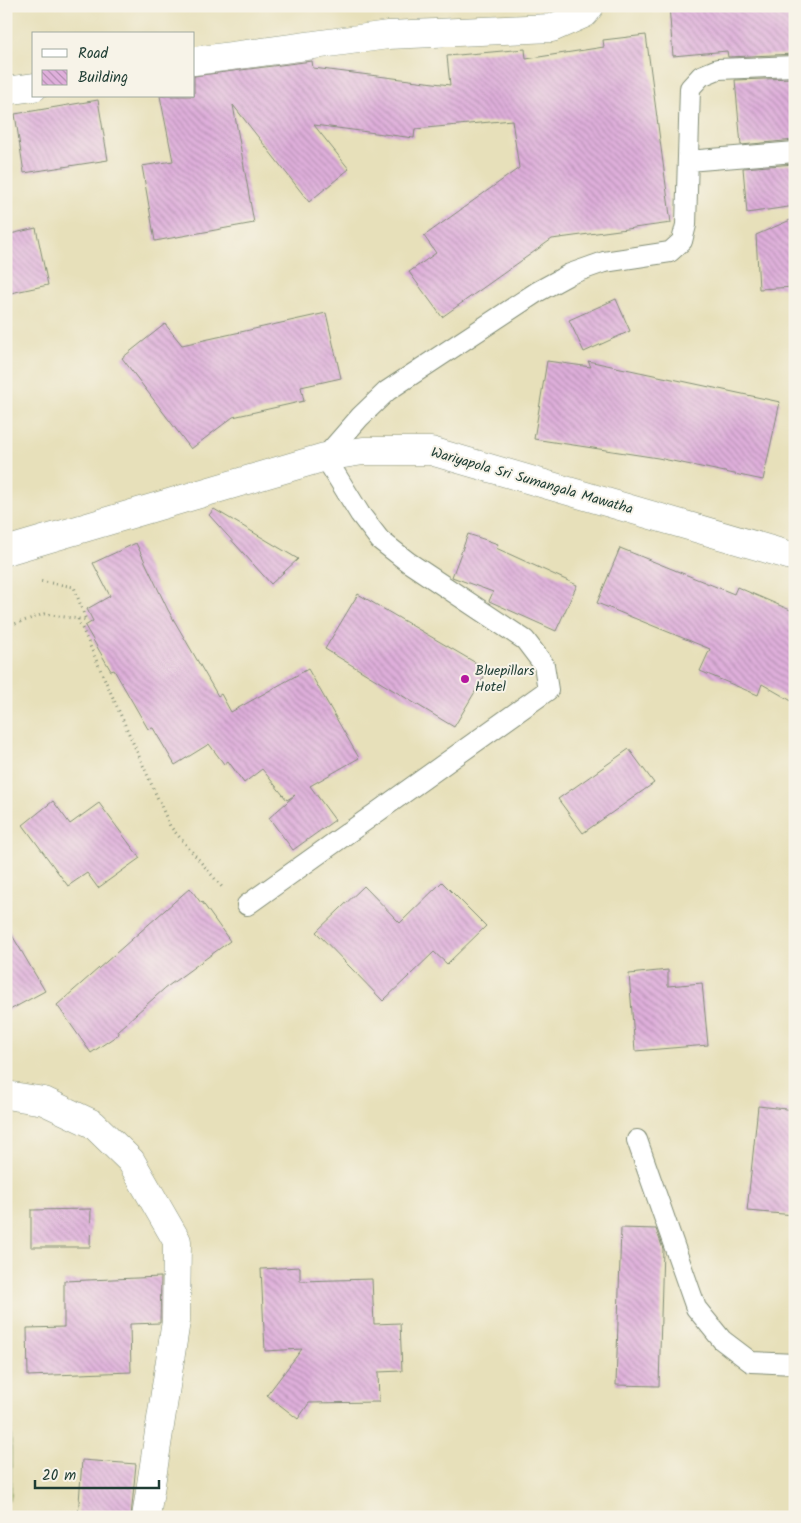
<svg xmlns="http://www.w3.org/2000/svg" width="801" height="1523" font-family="Kalam,sans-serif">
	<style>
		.grass { fill: url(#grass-dots); stroke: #647e4c }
		.building { fill: url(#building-back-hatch) }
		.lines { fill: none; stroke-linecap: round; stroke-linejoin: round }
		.service-casing { stroke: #838e77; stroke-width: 22 }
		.minor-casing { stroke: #838e77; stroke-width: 29 }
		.tertiary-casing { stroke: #838e77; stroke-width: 29 }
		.path { stroke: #838e77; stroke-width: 3; stroke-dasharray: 1 4; stroke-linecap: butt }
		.service { stroke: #fff; stroke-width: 20 }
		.minor { stroke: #fff; stroke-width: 28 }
		.tertiary { stroke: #fff; stroke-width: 28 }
		.poi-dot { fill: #b5179e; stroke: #f7f3e8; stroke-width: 2 }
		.labels { text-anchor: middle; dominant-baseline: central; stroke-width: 4; stroke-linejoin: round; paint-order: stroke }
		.street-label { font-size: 14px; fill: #1f3d34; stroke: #f7f3e8 }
		.poi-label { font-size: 14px; fill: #1f3d34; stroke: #f7f3e8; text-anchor: start }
	</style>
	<defs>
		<pattern id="grass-dots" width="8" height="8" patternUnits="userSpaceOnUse" patternTransform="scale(1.25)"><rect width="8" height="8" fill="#aac064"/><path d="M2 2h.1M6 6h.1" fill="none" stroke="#8a9d53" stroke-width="1.8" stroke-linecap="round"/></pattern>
		<pattern id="building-back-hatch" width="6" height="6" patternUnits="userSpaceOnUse" patternTransform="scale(1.25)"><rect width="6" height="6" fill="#dfafdb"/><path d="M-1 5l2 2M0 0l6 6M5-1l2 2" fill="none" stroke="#b490b2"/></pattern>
	</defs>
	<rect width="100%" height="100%" fill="#f7f3e8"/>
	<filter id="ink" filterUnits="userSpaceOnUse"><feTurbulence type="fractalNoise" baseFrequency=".02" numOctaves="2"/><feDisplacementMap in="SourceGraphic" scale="10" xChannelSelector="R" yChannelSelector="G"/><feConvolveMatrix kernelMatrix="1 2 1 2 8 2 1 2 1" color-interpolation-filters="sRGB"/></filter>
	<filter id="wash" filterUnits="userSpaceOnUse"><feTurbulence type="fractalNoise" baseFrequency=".0096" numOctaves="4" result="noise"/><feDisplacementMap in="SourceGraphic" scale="20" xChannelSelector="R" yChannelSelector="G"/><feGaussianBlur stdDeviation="1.12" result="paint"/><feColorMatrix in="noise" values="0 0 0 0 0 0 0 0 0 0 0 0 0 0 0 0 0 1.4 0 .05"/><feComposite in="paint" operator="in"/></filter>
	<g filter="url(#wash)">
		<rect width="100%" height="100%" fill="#e7e0ba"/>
		<!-- grass -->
		<path class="grass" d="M 6,1344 L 12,1360 L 11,1495 L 6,1505 Z"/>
		<g id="blocks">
			<!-- building -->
			<path class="building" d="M 669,6 L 795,6 L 795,54 L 728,57 L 727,51 L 673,56 Z
				M 646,35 L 671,223 L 552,239 L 442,317 L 409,272 L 436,253 L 424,236 L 519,168 L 512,120 L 415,129 L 414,138 L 314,125 L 349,169 L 309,202 L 233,105 L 254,223 L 155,241 L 142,166 L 173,161 L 160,96 L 194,96 L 194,76 L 312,61 L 313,68 L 450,85 L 447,56 L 525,49 L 526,59 L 604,47 L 603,40 Z
				M 795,78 L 795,140 L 741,145 L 735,80 Z
				M 98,100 L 108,160 L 24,173 L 15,114 Z
				M 795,164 L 795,206 L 747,213 L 743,168 Z
				M 795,218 L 795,287 L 759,289 L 756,235 Z
				M 36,228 L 48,285 L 6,294 L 6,235 Z
				M 616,299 L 630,331 L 584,352 L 569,320 Z
				M 326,313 L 341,378 L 301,387 L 304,401 L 233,417 L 191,449 L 122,358 L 165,324 L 182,345 Z
				M 547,361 L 591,367 L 588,361 L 780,402 L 763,480 L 658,458 L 534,439 Z
				M 214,509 L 298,559 L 271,584 L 209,515 Z
				M 468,534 L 498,544 L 496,548 L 577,585 L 556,631 L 489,601 L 493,592 L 452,577 Z
				M 136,543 L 168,610 L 218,696 L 221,694 L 231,712 L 308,669 L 359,758 L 310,786 L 335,820 L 293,850 L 269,818 L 295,795 L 287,800 L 262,769 L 244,783 L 228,761 L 224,764 L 209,744 L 175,765 L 153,728 L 148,729 L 114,670 L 111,671 L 85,626 L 93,621 L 87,609 L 110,596 L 93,563 Z
				M 620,548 L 734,594 L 737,587 L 795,612 L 795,703 L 762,684 L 758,695 L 700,671 L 710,649 L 597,603 Z
				M 358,594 L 488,670 L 454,727 L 325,649 Z
				M 629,749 L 654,783 L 583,833 L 558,799 Z
				M 53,801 L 70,824 L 99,803 L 140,858 L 98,888 L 87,873 L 68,886 L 23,825 Z
				M 442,882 L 486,926 L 447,964 L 434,952 L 383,1001 L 316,932 L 364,886 L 400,923 Z
				M 190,888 L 201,903 L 202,902 L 230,941 L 164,989 L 117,1031 L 119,1034 L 91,1053 L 57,1005 Z
				M 6,925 L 45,991 L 6,1012 Z
				M 668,970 L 668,986 L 702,983 L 708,1045 L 635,1051 L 629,974 Z
				M 758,1106 L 795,1110 L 795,1215 L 747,1211 Z
				M 91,1209 L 90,1247 L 31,1247 L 31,1210 Z
				M 621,1228 L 656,1229 L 663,1249 L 659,1386 L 616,1385 Z
				M 300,1267 L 300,1281 L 372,1279 L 374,1324 L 400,1323 L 402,1371 L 378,1372 L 379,1402 L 309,1403 L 298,1419 L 267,1395 L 302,1349 L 265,1351 L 261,1269 Z
				M 161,1277 L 160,1323 L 130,1324 L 131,1372 L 28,1376 L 27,1328 L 64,1327 L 64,1281 Z
				M 82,1460 L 136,1464 L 131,1517 L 78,1517 Z"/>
		</g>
	</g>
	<g filter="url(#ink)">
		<use href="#blocks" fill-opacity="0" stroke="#838e77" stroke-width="1"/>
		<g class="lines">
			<defs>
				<path id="service" d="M 688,161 L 795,152
					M 247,905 L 548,690 L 544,665 L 525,640 L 408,562 L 380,540 L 360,514 L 325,457 L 360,417 L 387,391 L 537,292 L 570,274 L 604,262 L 670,252 L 682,241 L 686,225 L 690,88 L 701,76 L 718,69 L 795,66
					M 637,1140 L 696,1308 L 722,1340 L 751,1362 L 795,1364"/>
				<path id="minor" d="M 194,61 L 388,35 L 552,28 L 584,14 L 590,6
					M 6,91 L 34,87
					M 6,1095 L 44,1101 L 93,1124 L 131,1161 L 177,1241 L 176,1321 L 146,1517"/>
				<path id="tertiary" d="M 6,551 L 325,457 L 363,451 L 431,451 L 795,557"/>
			</defs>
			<!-- service casing -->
			<use href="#service" class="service-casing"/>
			<!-- minor casing -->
			<use href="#minor" class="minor-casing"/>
			<!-- tertiary casing -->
			<use href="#tertiary" class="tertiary-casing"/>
			<!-- path -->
			<path class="path" d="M 78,619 L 170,826 L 222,887
				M 6,627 L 44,614 L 86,620 L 74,587 L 39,581"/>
			<!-- service -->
			<use href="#service" class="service"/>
			<!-- minor -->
			<use href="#minor" class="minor"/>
			<!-- tertiary -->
			<use href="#tertiary" class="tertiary"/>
		</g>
	</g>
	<!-- markers -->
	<circle class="poi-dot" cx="465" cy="679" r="5"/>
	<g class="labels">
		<!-- street labels -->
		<g class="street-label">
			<text transform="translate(532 481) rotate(16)">Wariyapola Sri Sumangala Mawatha</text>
		</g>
		<!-- poi labels -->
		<g class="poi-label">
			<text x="475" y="671">Bluepillars<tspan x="475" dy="16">Hotel</tspan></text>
		</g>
	</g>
	<!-- margin -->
	<rect width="801" height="1523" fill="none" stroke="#f7f3e8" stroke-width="25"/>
	<!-- legend -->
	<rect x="32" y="32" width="162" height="65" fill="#f7f3e8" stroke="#a1aaa0"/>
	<rect x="42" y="49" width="25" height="8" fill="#ffffff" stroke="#a1aaa0"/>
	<text x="78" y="58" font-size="15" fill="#1f3d34">Road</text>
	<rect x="42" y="70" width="25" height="15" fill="url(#building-back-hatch)" stroke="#a1aaa0"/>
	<text x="78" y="82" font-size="15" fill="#1f3d34">Building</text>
	<!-- scale -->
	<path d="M35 1480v8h124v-8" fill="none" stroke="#1f3d34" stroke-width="2.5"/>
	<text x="42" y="1480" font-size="15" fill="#1f3d34" stroke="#f7f3e8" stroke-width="4" paint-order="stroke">20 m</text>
</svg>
